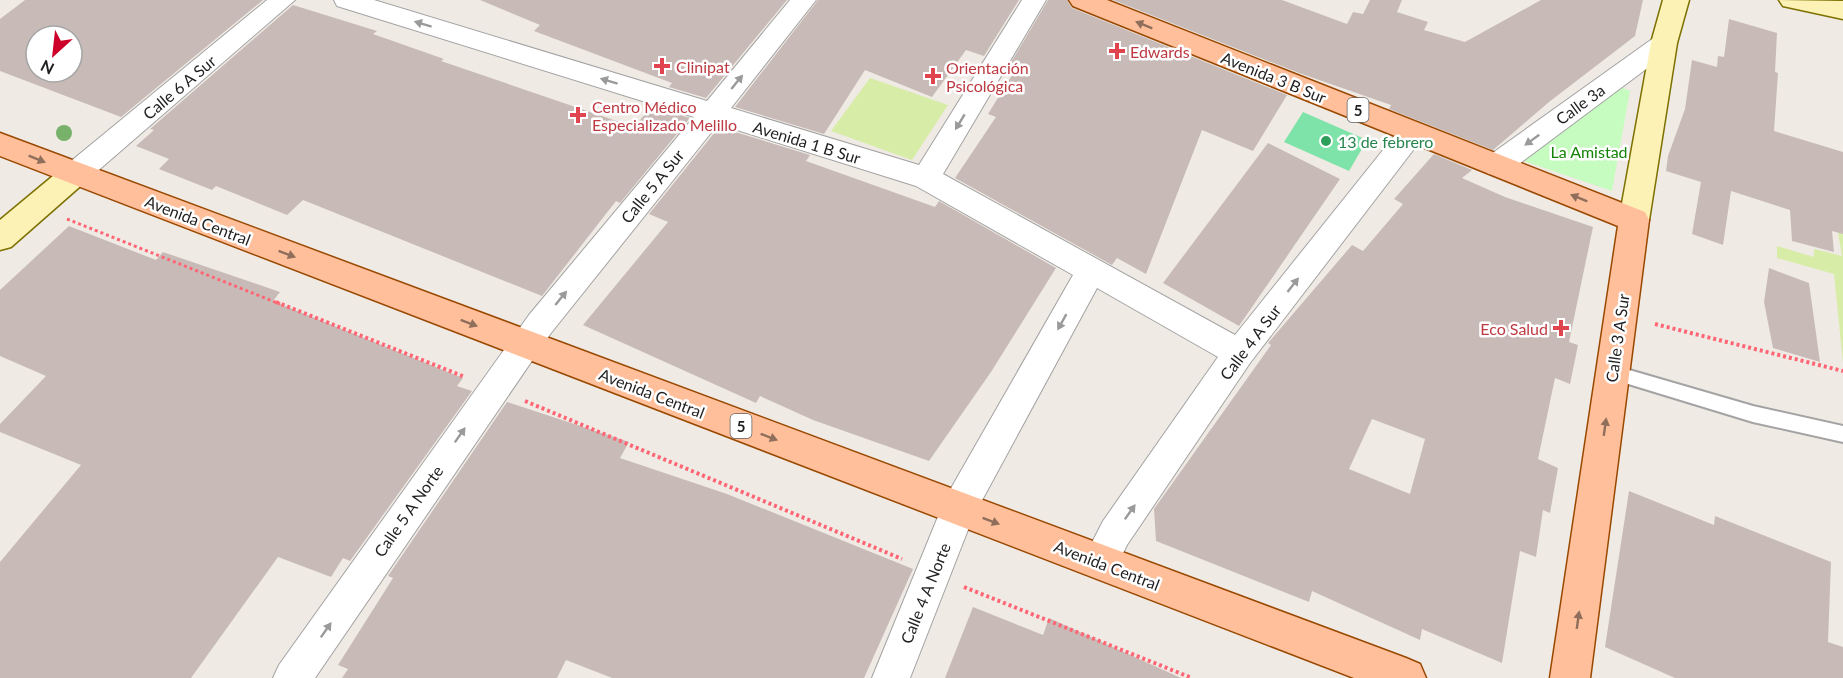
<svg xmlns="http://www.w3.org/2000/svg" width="1843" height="678" font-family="Lato,sans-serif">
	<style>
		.grass { fill: #d7eda7 }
		.park { fill: #c6fcbf }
		.pitch { fill: #7ee3a8 }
		.building { fill: #c8bbb7; fill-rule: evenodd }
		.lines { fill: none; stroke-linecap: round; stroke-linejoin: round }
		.lane-casing { stroke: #a3a3a3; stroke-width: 4 }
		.street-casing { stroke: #a3a3a3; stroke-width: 2 }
		.secondary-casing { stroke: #7b7000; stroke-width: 3 }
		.primary-casing { stroke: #994800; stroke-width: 3 }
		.path-far1 { stroke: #ff6675; stroke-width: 3; stroke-dasharray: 3 3; stroke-linecap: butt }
		.path { stroke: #ff6675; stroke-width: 4; stroke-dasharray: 3 3; stroke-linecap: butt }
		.lane { fill: #fff; fill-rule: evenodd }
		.street { fill: #fff; fill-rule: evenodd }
		.secondary { fill: #fdf2b5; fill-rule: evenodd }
		.primary { fill: #ffbf9a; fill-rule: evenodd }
		.tree { fill: #77b16a }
		.oneway { fill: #9a9a9a }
		.oneway2 { fill: #8f6f5c }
		.health-dot { fill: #e0444e; stroke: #fff; stroke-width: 2 }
		.leisure-dot { fill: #2e9e5b; stroke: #fff; stroke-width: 2 }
		.labels { text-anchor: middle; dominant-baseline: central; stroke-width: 5; stroke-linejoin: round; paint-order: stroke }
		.shield { fill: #fff; stroke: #626262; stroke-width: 1.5 }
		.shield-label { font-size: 15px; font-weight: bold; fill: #1f1f1f }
		.health-label { font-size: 16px; fill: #be3a42; stroke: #fff; text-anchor: start }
		.street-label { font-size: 16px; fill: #1f1f1f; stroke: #fff }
		.leisure-label { font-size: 16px; fill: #27864d; stroke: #fff; text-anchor: start }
		.park-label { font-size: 16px; fill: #148306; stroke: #fff }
	</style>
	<rect width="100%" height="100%" fill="#f0eae4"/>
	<!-- grass -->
	<path class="grass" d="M 870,78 L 948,105 L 912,160 L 831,131 Z
		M 1838,232 L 1843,234 L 1843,363 L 1834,274 L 1777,258 L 1777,246 L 1814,257 L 1814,249 L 1842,256 Z"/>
	<!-- park -->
	<path class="park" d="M 1621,87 L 1630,91 L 1612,191 L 1524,161 Z"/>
	<!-- pitch -->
	<path class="pitch" d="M 1303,112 L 1367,140 L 1349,171 L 1284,142 Z"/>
	<!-- building -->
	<path class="building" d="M 25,0 L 263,0 L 121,117 L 0,71 L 0,19 ZM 36,36 L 72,36 L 72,72 L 36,72 Z
		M 480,0 L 787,0 L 706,98 L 669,87 L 672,83 L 534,31 L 540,25 Z
		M 818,0 L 1019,0 L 984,56 L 966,50 L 932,97 L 865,70 L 824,134 L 735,107 Z
		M 1048,0 L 1067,0 L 1072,8 L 1287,95 L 1253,151 L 1202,130 L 1146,274 L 1117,258 L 1112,265 L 955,178 L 996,117 L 988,114 L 1017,67 L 1010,64 Z
		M 1113,0 L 1282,0 L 1347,24 L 1353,12 L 1363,14 L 1370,0 L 1402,0 L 1397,12 L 1428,22 L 1424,30 L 1465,42 L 1541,0 L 1643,0 L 1635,36 L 1549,102 L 1493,150 L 1389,109 L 1391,105 L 1299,73 Z
		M 293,5 L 377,31 L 373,34 L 444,59 L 441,61 L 634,127 L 652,106 L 690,118 L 620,203 L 616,201 L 542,296 L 303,200 L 287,215 L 216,186 L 212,190 L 159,169 L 169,159 L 136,146 L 154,130 L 150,129 Z
		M 1729,19 L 1777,33 L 1775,72 L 1778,73 L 1774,131 L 1843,152 L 1843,234 L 1832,231 L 1834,252 L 1792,241 L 1790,210 L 1731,191 L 1723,245 L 1692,234 L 1701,182 L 1666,171 L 1668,156 L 1685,109 L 1692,60 L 1717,67 L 1718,56 L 1724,57 Z
		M 719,127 L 810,155 L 806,161 L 935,207 L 939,201 L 1056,268 L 991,372 L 929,461 L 813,420 L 760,396 L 756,403 L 583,325 L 668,222 L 649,214 Z
		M 1268,143 L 1340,179 L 1239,326 L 1163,283 Z
		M 1434,154 L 1472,170 L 1462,178 L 1505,197 L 1593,227 L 1569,342 L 1578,345 L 1570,384 L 1555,378 L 1538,459 L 1558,468 L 1550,513 L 1543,510 L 1536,557 L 1520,551 L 1502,663 L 1422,629 L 1420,640 L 1312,591 L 1309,602 L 1156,541 L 1154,509 L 1271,345 L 1268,343 L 1352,245 L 1363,251 L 1403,204 L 1394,199 ZM 1372,419 L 1425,439 L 1410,494 L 1349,469 Z
		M 69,226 L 156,260 L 163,252 L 280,292 L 273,301 L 463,378 L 457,386 L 472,391 L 350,561 L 343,558 L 331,577 L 278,557 L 191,678 L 0,678 L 0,562 L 81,465 L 0,432 L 0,424 L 46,376 L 0,356 L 0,290 Z
		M 1769,268 L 1809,283 L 1820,362 L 1773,348 L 1764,302 Z
		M 507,402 L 629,442 L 620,458 L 727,494 L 913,569 L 864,678 L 612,678 L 566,660 L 557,678 L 342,678 L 348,669 L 338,665 L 393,578 L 388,576 Z
		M 1629,491 L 1714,525 L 1715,516 L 1831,562 L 1828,642 L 1843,647 L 1843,678 L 1675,678 L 1605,647 Z
		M 973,607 L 1043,635 L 1049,618 L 1181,678 L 945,678 Z"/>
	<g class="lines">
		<defs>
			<path id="lane" d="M 1612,365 L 1753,406 L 1843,426 L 1843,442 L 1753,422 L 1612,379 L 1606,377 L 1604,372 L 1606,367 Z"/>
			<path id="street" d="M 267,0 L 295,0 L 85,182 L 75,185 L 65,182 L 61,174 L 65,166 Z
				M 334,0 L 374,0 L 707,101 L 790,0 L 816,0 L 731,108 L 919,165 L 1022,0 L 1046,0 L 943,174 L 1235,335 L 1403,125 L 1413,122 L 1423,125 L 1427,132 L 1250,363 L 1127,545 L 1113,574 L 1100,579 L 1087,574 L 1082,562 L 1103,521 L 1218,357 L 1097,288 L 973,517 L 910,678 L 872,678 L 946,497 L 1073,275 L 916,186 L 718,124 L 551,333 L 315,678 L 273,678 L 279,665 L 529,315 L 694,117 L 337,6 Z
				M 1664,34 L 1673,37 L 1677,43 L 1673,49 L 1507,173 L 1497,176 L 1487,173 L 1483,165 L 1487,157 L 1655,37 Z"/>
			<path id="secondary" d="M 1663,0 L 1689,0 L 1677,43 L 1649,220 L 1645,228 L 1634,232 L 1623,228 L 1619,220 L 1651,43 Z
				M 1779,0 L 1843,1 L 1843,19 L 1783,6 Z
				M 75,163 L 85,166 L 90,174 L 85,182 L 11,247 L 0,250 L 0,220 L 65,166 Z"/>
			<path id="primary" d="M 1069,0 L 1107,0 L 1645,212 L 1649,220 L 1590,678 L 1550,678 L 1618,226 L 1073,6 Z
				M 0,133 L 1406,658 L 1420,664 L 1426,678 L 1354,678 L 0,156 Z"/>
		</defs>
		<!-- lane casing -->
		<use href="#lane" class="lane-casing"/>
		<!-- street casing -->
		<use href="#street" class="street-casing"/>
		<!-- secondary casing -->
		<use href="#secondary" class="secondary-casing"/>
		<!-- primary casing -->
		<use href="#primary" class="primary-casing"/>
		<!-- path-far1 -->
		<path class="path-far1" d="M 67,219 L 280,304"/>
		<!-- path -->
		<path class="path" d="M 276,302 L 465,377
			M 1655,324 L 1843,371
			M 525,401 L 902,559
			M 964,587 L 1192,678"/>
		<!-- lane -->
		<use href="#lane" class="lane"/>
		<!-- street -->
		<use href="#street" class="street"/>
		<!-- secondary -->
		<use href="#secondary" class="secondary"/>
		<!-- primary -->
		<use href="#primary" class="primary"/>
	</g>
	<!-- trees -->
	<circle class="tree" cx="64" cy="133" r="8"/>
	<!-- one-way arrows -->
	<defs><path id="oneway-solid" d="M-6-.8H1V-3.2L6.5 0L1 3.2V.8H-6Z" transform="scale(1.5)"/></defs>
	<g class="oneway">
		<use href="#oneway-solid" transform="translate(423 24) rotate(-163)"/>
		<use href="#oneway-solid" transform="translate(609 81) rotate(-163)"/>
		<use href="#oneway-solid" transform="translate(737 82) rotate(-51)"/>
		<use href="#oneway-solid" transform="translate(960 122) rotate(121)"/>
		<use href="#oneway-solid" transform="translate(1532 140) rotate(144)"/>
		<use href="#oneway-solid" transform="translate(1293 285) rotate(-52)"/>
		<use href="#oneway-solid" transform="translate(561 298) rotate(-51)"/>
		<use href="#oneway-solid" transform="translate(1062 322) rotate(119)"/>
		<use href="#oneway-solid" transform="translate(460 435) rotate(-55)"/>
		<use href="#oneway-solid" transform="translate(1130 512) rotate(-55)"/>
		<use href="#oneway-solid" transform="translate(326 630) rotate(-55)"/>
	</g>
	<g class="oneway2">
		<use href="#oneway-solid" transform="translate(1144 25) rotate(-158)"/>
		<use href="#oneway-solid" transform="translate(37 159) rotate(22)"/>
		<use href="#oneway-solid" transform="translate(1579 198) rotate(-158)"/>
		<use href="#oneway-solid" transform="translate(287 254) rotate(21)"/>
		<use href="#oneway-solid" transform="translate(469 323) rotate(21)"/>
		<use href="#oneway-solid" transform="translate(1605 427) rotate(-82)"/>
		<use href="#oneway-solid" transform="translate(769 437) rotate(21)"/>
		<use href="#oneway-solid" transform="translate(991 521) rotate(21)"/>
		<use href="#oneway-solid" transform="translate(1578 620) rotate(-82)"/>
	</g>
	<!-- markers -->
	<g class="health-dot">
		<path d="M1114 42h6v6h6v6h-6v6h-6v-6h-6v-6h6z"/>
		<path d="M659 57h6v6h6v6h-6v6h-6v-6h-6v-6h6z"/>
		<path d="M930 67h6v6h6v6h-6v6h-6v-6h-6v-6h6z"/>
		<path d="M575 106h6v6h6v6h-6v6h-6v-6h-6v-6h6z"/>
		<path d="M1558 319h6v6h6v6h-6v6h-6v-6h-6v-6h6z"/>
	</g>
	<circle class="leisure-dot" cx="1326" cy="141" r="6"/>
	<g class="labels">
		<!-- shield labels -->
		<g class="shield">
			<rect x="1347.5" y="98" width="21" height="24" rx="4.5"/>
			<rect x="730.5" y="414" width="21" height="24" rx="4.5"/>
		</g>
		<g class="shield-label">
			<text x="1358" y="110">5</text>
			<text x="741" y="426">5</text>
		</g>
		<!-- health labels -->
		<g class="health-label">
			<text x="1130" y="51">Edwards</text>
			<text x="676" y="66">Clinipat</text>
			<text x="946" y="67">Orientación<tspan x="946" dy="18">Psicológica</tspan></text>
			<text x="592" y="106">Centro Médico<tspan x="592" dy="18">Especializado Melillo</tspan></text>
			<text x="1548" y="328" text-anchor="end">Eco Salud</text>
		</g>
		<!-- street labels -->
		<g class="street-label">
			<text transform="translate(1274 77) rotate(22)">Avenida 3 B Sur</text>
			<text transform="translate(179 87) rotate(-40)">Calle 6 A Sur</text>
			<text transform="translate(1580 104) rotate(-36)">Calle 3a</text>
			<text transform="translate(807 142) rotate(17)">Avenida 1 B Sur</text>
			<text transform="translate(652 186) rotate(-51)">Calle 5 A Sur</text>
			<text transform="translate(198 220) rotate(21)">Avenida Central</text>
			<text transform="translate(1617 338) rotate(-82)">Calle 3 A Sur</text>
			<text transform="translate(1250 342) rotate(-53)">Calle 4 A Sur</text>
			<text transform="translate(652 393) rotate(21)">Avenida Central</text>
			<text transform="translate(408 511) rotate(-55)">Calle 5 A Norte</text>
			<text transform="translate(1107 565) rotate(21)">Avenida Central</text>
			<text transform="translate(925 593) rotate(-68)">Calle 4 A Norte</text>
		</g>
		<!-- leisure labels -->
		<g class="leisure-label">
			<text x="1338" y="141">13 de febrero</text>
		</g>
		<!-- park labels -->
		<g class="park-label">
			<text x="1589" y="151">La Amistad</text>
		</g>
	</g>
	<!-- north arrow -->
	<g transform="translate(54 54) rotate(207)"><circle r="28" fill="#ffffff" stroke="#a5a5a5" stroke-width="1.5"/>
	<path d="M0-4.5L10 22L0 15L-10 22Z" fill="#cd0029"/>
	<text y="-9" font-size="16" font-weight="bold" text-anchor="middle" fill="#1f1f1f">N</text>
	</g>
</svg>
